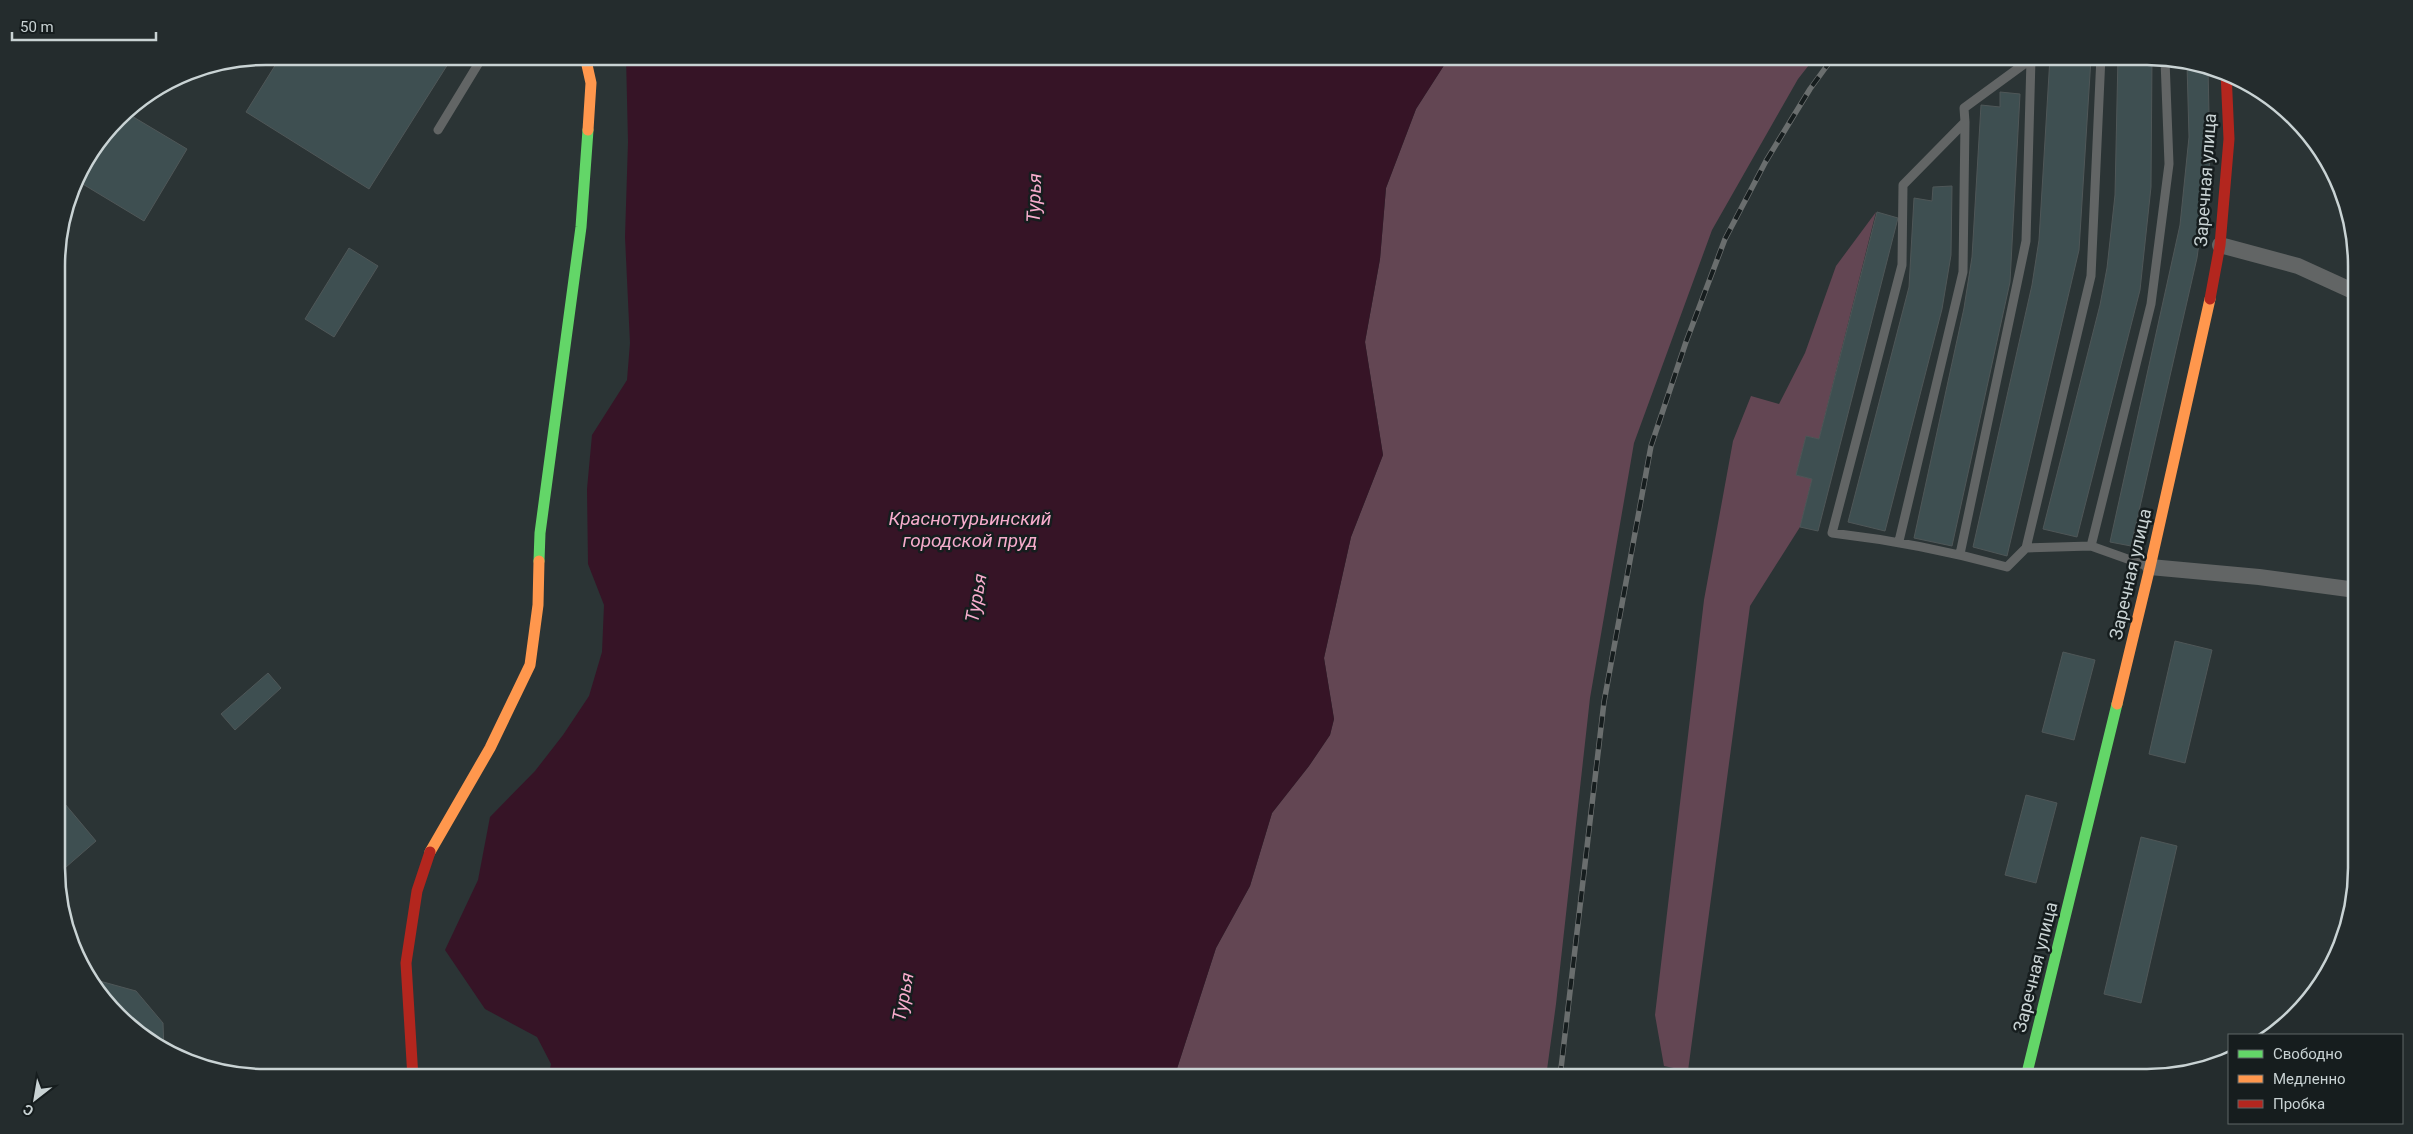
<svg xmlns="http://www.w3.org/2000/svg" width="2413" height="1134" font-family="Roboto,sans-serif">
	<style>
		.green { fill: #634653 }
		.water { fill: #361426 }
		.building { fill: #3e4f51; stroke: #4f5758 }
		.lines { fill: none; stroke-linecap: round; stroke-linejoin: round }
		.lane { stroke: #626565; stroke-width: 9 }
		.street { stroke: #626565; stroke-width: 16 }
		.fast { stroke: #63d668; stroke-width: 11 }
		.slow { stroke: #ff974d; stroke-width: 11 }
		.jam { stroke: #b3261e; stroke-width: 11 }
		.rail-casing { stroke: #6a6e6e; stroke-width: 5.5 }
		.rail { stroke: #161d1e; stroke-width: 4; stroke-dasharray: 11; stroke-linecap: butt }
		.labels { text-anchor: middle; dominant-baseline: central; stroke-width: 5; stroke-linejoin: round; paint-order: stroke }
		.street-label { font-size: 18px; fill: #c9d3d4; stroke: #161d1e }
		.water-label { font-size: 19px; font-style: italic; fill: #f6accc; stroke: #161d1e }
		.rim { fill: none; stroke: #c9d3d4; stroke-width: 2.5 }
	</style>
	<rect width="100%" height="100%" fill="#2b3435"/>
	<!-- green -->
	<path class="green" d="M 1450,56 L 1816,56 L 1798,79 L 1712,230 L 1634,443 L 1590,698 L 1556,1004 L 1546,1077 L 1174,1078 L 1216,948 L 1250,886 L 1272,813 L 1309,766 L 1330,735 L 1334,719 L 1324,658 L 1351,537 L 1383,455 L 1365,342 L 1380,259 L 1386,188 L 1416,109 Z
		M 1876,212 L 1819,439 L 1806,436 L 1796,475 L 1812,479 L 1800,527 L 1750,606 L 1688,1071 L 1664,1066 L 1655,1015 L 1704,600 L 1733,441 L 1751,396 L 1779,404 L 1805,353 L 1836,266 Z"/>
	<!-- water -->
	<path class="water" d="M 626,56 L 1450,56 L 1416,109 L 1386,188 L 1380,259 L 1365,342 L 1383,455 L 1351,537 L 1324,658 L 1334,719 L 1330,735 L 1309,766 L 1272,813 L 1250,886 L 1216,948 L 1174,1078 L 548,1078 L 551,1064 L 537,1037 L 485,1009 L 445,950 L 478,880 L 490,817 L 535,771 L 563,735 L 589,696 L 602,652 L 604,605 L 588,564 L 587,489 L 592,435 L 627,380 L 630,343 L 625,237 L 628,142 Z"/>
	<!-- building -->
	<path class="building" d="M 281,56 L 453,56 L 369,189 L 246,112 Z
		M 2118,56 L 2152,57 L 2151,187 L 2140,290 L 2077,537 L 2043,529 L 2100,305 L 2107,268 L 2115,195 Z
		M 2050,57 L 2091,58 L 2079,250 L 2007,556 L 1973,547 L 2032,285 L 2039,240 Z
		M 2187,64 L 2208,68 L 2210,160 L 2197,258 L 2131,546 L 2110,542 L 2180,225 L 2189,137 Z
		M 2000,92 L 2020,94 L 2010,282 L 1952,546 L 1914,538 L 1964,308 L 1972,257 L 1981,105 L 2000,107 Z
		M 125,112 L 187,149 L 144,221 L 76,180 L 78,173 Z
		M 1952,186 L 1951,255 L 1942,309 L 1885,531 L 1848,522 L 1909,287 L 1914,198 L 1932,201 L 1933,187 Z
		M 1877,212 L 1898,218 L 1818,531 L 1800,527 L 1812,479 L 1796,475 L 1806,436 L 1819,439 Z
		M 349,248 L 378,266 L 334,337 L 305,319 Z
		M 2175,641 L 2212,650 L 2185,763 L 2149,754 Z
		M 2063,652 L 2095,660 L 2074,740 L 2042,732 Z
		M 268,673 L 281,688 L 235,730 L 221,714 Z
		M 2026,795 L 2057,803 L 2036,883 L 2005,875 Z
		M 60,798 L 96,841 L 58,874 L 58,800 Z
		M 2141,837 L 2177,846 L 2141,1003 L 2104,994 Z
		M 96,980 L 136,991 L 163,1023 L 164,1050 L 138,1034 L 100,996 L 92,982 Z"/>
	<g class="lines">
		<!-- lane -->
		<path class="lane" d="M 1965,122 L 1903,185 L 1902,265 L 1832,533 C 1892,540 1949,551 2007,567 L 2026,548 L 2091,546 L 2150,567
			M 438,130 L 483,56
			M 1899,541 L 1963,272 L 1965,122 L 1964,108 L 2031,59
			M 2091,546 L 2151,304 L 2169,164 L 2165,60
			M 2026,548 L 2091,276 L 2101,56
			M 1960,554 L 2026,241 L 2031,59 L 2033,58"/>
		<!-- street -->
		<path class="street" d="M 2220,245 L 2298,266 L 2355,292
			M 2150,567 L 2259,577 L 2356,590"/>
		<!-- fast -->
		<path class="fast" d="M 539,561 L 540,533 L 581,227 L 588,130
			M 2026,1077 L 2117,704"/>
		<!-- slow -->
		<path class="slow" d="M 585,56 L 591,83 L 588,130
			M 2117,704 L 2150,567 L 2210,299
			M 430,852 L 490,748 L 530,665 L 538,605 L 539,561"/>
		<!-- jam -->
		<path class="jam" d="M 2210,299 L 2220,245 L 2229,139 L 2226,72
			M 413,1078 L 406,963 L 417,891 L 430,852"/>
		<defs>
			<path id="rail" d="M 1560,1077 L 1604,702 L 1651,446 L 1686,342 L 1725,239 L 1766,161 L 1810,89 L 1834,56"/>
		</defs>
		<!-- rail casing -->
		<use href="#rail" class="rail-casing"/>
		<!-- rail -->
		<use href="#rail" class="rail"/>
	</g>
	<g class="labels">
		<!-- street labels -->
		<g class="street-label">
			<text transform="translate(2205 180) rotate(-86)">Заречная улица</text>
			<text transform="translate(2130 574) rotate(-77)">Заречная улица</text>
			<text transform="translate(2035 967) rotate(-76)">Заречная улица</text>
		</g>
		<!-- water labels -->
		<g class="water-label">
			<text transform="translate(1034 198) rotate(-88)">Турья</text>
			<text x="970" y="518">Краснотурьинский<tspan x="970" dy="22">городской пруд</tspan></text>
			<text transform="translate(976 598) rotate(-80)">Турья</text>
			<text transform="translate(903 997) rotate(-80)">Турья</text>
		</g>
	</g>
	<!-- crop -->
	<path d="M0 0H2413V1134H0ZM266 65H2147A201 201 0 0 1 2348 266V868A201 201 0 0 1 2147 1069H266A201 201 0 0 1 65 868V266A201 201 0 0 1 266 65Z" fill="#242c2d" fill-rule="evenodd"/>
	<path class="rim" d="M266 65H2147A201 201 0 0 1 2348 266V868A201 201 0 0 1 2147 1069H266A201 201 0 0 1 65 868V266A201 201 0 0 1 266 65Z"/>
	<!-- legend -->
	<rect x="2228" y="1034" width="175" height="90" fill="#161d1e" stroke="#5e6667"/>
	<rect x="2238" y="1050" width="25" height="8" fill="#63d668" stroke="#5e6667"/>
	<text x="2273" y="1059" font-size="15" fill="#c9d3d4">Свободно</text>
	<rect x="2238" y="1075" width="25" height="8" fill="#ff974d" stroke="#5e6667"/>
	<text x="2273" y="1084" font-size="15" fill="#c9d3d4">Медленно</text>
	<rect x="2238" y="1100" width="25" height="8" fill="#b3261e" stroke="#5e6667"/>
	<text x="2273" y="1109" font-size="15" fill="#c9d3d4">Пробка</text>
	<!-- north arrow -->
	<g transform="translate(35 1099) rotate(211)" stroke="#161d1e" stroke-width="4" paint-order="stroke">
	<path d="M0-4L9 19L0 12L-9 19Z" fill="#c9d3d4"/>
	<text y="-8" font-size="14" font-weight="bold" text-anchor="middle" fill="#c9d3d4">С</text>
	</g>
	<!-- scale -->
	<path d="M12 32v8h144v-8" fill="none" stroke="#c9d3d4" stroke-width="2.5"/>
	<text x="20" y="32" font-size="15" fill="#c9d3d4" stroke="#161d1e" stroke-width="4" paint-order="stroke">50 m</text>
</svg>
